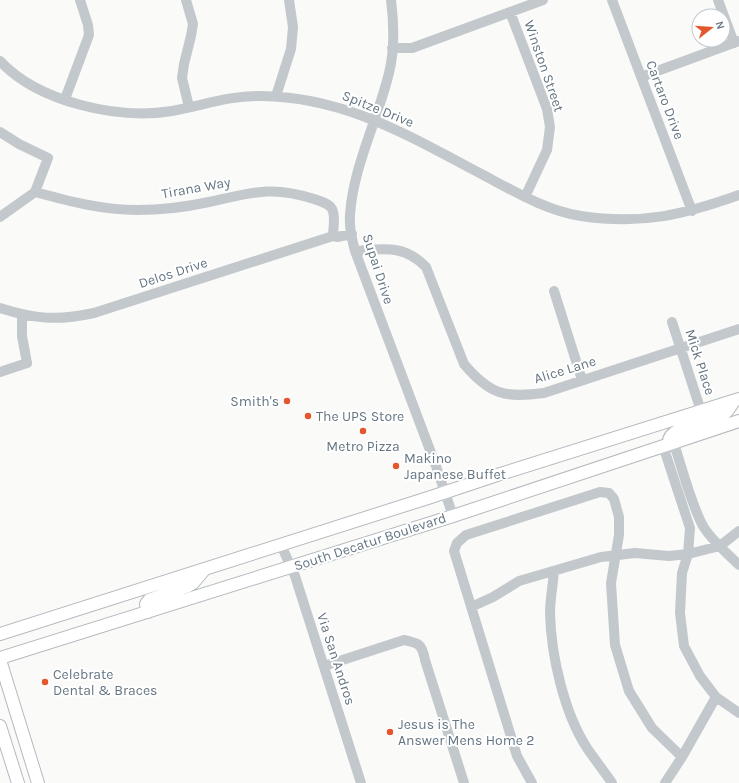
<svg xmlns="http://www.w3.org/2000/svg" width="739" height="783" font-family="Karla,sans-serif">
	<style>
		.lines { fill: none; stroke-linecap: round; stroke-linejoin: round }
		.major-casing { stroke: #b5babe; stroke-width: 14 }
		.minor { stroke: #c3c8cc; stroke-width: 10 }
		.major { stroke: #fff; stroke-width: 12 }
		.poi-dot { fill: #e4572e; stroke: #fff; stroke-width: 1.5 }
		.labels { text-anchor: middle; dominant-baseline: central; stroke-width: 4; stroke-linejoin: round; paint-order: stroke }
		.street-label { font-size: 14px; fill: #657683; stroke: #fff }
		.poi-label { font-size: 14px; fill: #657683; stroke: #fff; text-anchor: start }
	</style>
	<rect width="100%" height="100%" fill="#fafaf8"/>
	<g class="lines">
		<defs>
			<path id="major" d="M 669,444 C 666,425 711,423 723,415 C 727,413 731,405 734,401
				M 148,612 L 146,604 L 149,600 L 188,586 L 193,583 L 204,570
				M 0,634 L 431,497 L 494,476 L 739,399
				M 0,658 L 453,516 L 739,421
				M 0,660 L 38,783
				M 0,726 L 18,783"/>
		</defs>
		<!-- major casing -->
		<use href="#major" class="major-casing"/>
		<!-- minor -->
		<path class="minor" d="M 186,0 L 193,24 L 191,36 L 184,64 L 182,78 L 189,107
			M 391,0 C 394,24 395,49 389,73 C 378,119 353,167 350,215 C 349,227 352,240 355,251 L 436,466 L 453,516
			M 612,0 L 692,211
			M 718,0 L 734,43
			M 510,12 L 547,109 L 550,127 L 547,150 L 525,197
			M 392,48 L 412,48 L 543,0
			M 0,61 C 38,102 118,120 172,111 C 201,106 230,95 261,96 C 348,97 412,138 487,177 C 517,193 548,211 581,216 C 642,225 683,215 739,195
			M 641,77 L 739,41
			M 276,96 L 291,49 L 293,27 L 289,0
			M 65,99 L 89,35 L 88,25 L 80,0
			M 0,132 L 19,144 L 48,158 L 35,192 L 0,217
			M 35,192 C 68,201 102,210 137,210 C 161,210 186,207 209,202 C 251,193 271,185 314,199 C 319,201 329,203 332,209 C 336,216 333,228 333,236
			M 355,251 C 383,249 404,244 426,267 L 464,364 C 490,395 505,398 544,393 L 739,329
			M 554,291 L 582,380
			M 0,308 C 35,319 57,321 94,313 L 333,236 L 337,237 L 352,234
			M 672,322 L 701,411
			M 0,372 L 27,363 L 22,336 L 22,315
			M 281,545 L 295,576 L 361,783
			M 739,565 C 727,553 712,541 703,526 C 692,506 683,472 676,450 L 669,444 L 665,452 L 690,528 L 688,554 L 682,573 L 680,613 L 684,646 L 700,676 L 716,697 L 739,713
			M 554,571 C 553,585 550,599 550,613 C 551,655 564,713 587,748 C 595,760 604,771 612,783
			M 471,607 L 493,597 L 519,581 L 601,557 L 635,553 L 669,556 L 688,554 L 720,546 L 739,531
			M 324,666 L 404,640 C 419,643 422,644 425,660 L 464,783
			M 532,783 L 517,756 L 454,551 L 457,543 L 466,535 L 600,492 L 609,493 L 614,499 L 619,517 L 619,535 L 611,583 L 615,645 L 629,691 L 652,728 L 682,757
			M 665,783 L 682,757 L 716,697"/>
		<!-- major -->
		<use href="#major" class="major"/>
	</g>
	<!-- markers -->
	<g class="poi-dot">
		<circle cx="287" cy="401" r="4"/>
		<circle cx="308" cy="416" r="4"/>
		<circle cx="363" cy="431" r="4"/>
		<circle cx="396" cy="466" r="4"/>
		<circle cx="45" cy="682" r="4"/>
		<circle cx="390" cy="732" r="4"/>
	</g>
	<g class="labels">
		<!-- street labels -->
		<g class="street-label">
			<text transform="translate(544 66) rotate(71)">Winston Street</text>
			<text transform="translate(665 100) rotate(69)">Cartaro Drive</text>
			<text transform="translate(378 109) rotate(22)">Spitze Drive</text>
			<text transform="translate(196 188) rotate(-10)">Tirana Way</text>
			<text transform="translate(378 269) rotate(72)">Supai Drive</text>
			<text transform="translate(173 273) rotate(-18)">Delos Drive</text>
			<text transform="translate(700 362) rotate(72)">Mick Place</text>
			<text transform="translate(565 370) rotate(-17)">Alice Lane</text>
			<text transform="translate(370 542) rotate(-18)">South Decatur Boulevard</text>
			<text transform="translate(336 659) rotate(72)">Via San Andros</text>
		</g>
		<!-- poi labels -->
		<g class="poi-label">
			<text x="279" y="401" text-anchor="end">Smith's</text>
			<text x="316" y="416">The UPS Store</text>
			<text x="363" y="446" text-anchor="middle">Metro Pizza</text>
			<text x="404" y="458">Makino<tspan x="404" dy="16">Japanese Buffet</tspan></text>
			<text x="53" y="674">Celebrate<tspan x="53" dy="16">Dental &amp; Braces</tspan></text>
			<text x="398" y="724">Jesus is The<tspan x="398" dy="16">Answer Mens Home 2</tspan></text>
		</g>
	</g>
	<!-- north arrow -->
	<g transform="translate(711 28) rotate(73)"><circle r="19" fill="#ffffff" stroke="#c1c8cd"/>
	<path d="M0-3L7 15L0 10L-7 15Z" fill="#e4572e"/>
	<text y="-6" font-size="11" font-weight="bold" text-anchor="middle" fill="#657683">N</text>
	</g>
</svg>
